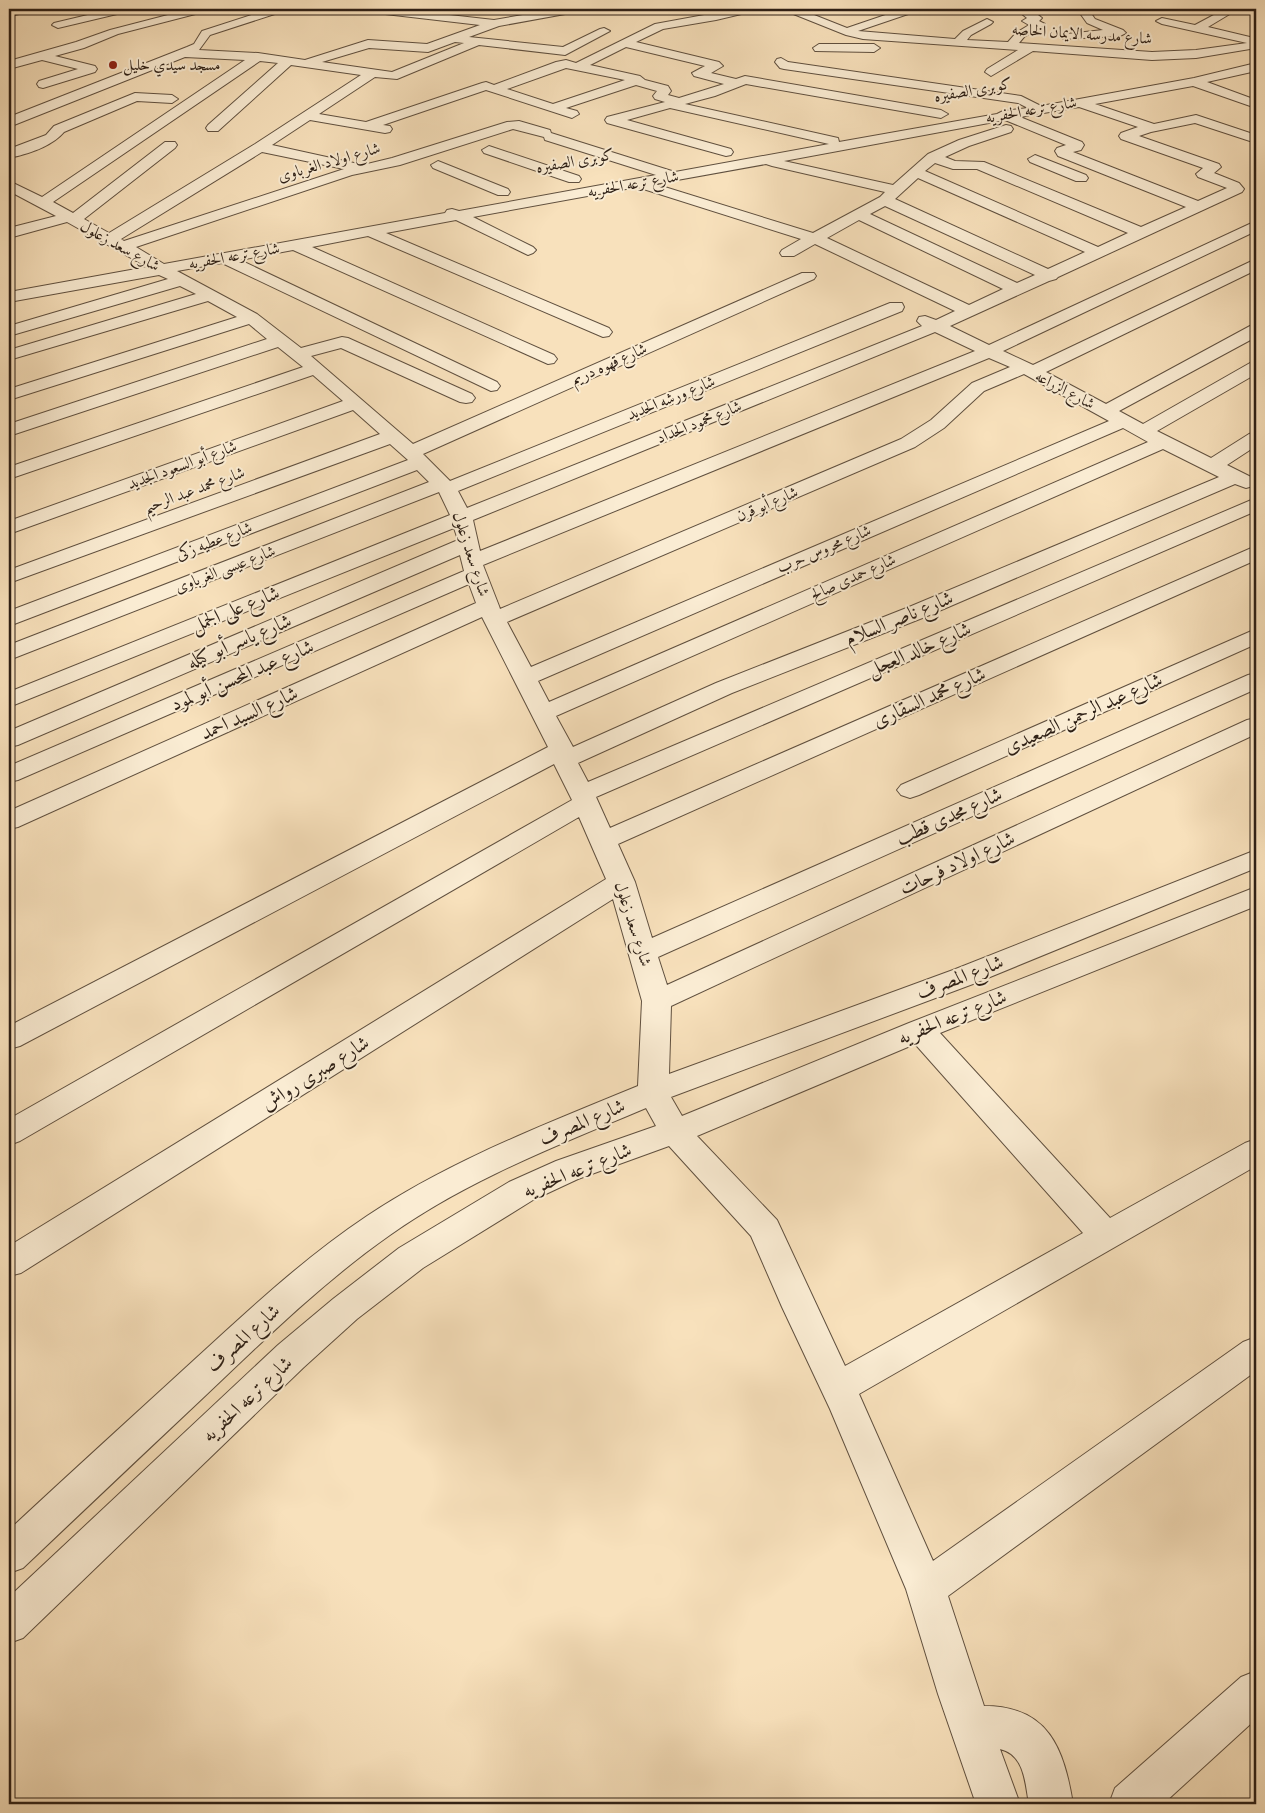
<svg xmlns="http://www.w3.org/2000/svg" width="1265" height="1813" font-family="Alegreya,Amiri,serif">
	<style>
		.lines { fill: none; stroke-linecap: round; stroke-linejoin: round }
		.minor-casing { stroke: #60503f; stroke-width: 2 }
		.minor { fill: #faecd3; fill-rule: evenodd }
		.poi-dot { fill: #8f2418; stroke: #faecd3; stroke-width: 2 }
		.labels { text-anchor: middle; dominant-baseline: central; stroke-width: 4; stroke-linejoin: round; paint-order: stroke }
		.far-street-label { font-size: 16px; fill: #2d1f15; stroke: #faecd3 }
		.far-poi-label { font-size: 16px; fill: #2d1f15; stroke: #faecd3; text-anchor: start }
		.street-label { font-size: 20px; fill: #2d1f15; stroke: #faecd3 }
	</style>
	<rect width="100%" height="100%" fill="#f8e1bc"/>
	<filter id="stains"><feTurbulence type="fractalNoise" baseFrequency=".004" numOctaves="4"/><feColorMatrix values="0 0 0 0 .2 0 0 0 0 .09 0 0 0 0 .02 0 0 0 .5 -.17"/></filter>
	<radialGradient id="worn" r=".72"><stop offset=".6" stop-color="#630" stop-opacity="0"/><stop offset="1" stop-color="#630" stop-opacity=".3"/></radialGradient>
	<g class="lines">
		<defs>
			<path id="minor" d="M 35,9 L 34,11 L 9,16 L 9,10 Z
				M 113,9 L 119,12 L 117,14 L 58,28 L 52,25 L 54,23 Z
				M 191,9 L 209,9 L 207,11 L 118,34 L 84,48 L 55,56 L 95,66 L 97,69 L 95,72 L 43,88 L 39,87 L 37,84 L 39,81 L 78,69 L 42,60 L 9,69 L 9,61 L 76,42 L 110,30 Z
				M 270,9 L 286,9 L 284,11 L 210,35 L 199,50 L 258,53 L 305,60 L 368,40 L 427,44 L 480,25 L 368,12 L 363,9 L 396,9 L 494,20 L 558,9 L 581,9 L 576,12 L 499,26 L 469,37 L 563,47 L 600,29 L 604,28 L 610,31 L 565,55 L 479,45 L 397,79 L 375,77 L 319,114 L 366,122 L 482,83 L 486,82 L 494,85 L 556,62 L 566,60 L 576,63 L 655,24 L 737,9 L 756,9 L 754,11 L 716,20 L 663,29 L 636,42 L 719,62 L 723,66 L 711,73 L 736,79 L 745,76 L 941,110 L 948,114 L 941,118 L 746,84 L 715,96 L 685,104 L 838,138 L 839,142 L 997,114 L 1003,111 L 1028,108 L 1018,103 L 784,69 L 780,68 L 775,62 L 777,59 L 781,58 L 788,62 L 1021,96 L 1041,106 L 1194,78 L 1256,63 L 1256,71 L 1207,82 L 1256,100 L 1256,108 L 1193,86 L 1095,104 L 1154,124 L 1196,115 L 1256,135 L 1256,143 L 1195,123 L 1151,132 L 1139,136 L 1219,164 L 1221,167 L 1214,173 L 1239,183 L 1244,189 L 1242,192 L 1058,277 L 1056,279 L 1049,281 L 950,326 L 989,345 L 1256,221 L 1256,231 L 1003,351 L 1033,365 L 1256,259 L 1256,270 L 1046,372 L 1106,404 L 1250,326 L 1256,325 L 1256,337 L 1119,411 L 1143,424 L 1250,363 L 1256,362 L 1256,374 L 1157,431 L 1211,458 L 1249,434 L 1256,432 L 1256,446 L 1227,465 L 1253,478 L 1256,482 L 1253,486 L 1246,488 L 1235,484 L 925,617 L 732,693 L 578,763 L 588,782 L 1256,498 L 1256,511 L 596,797 L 610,828 L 1256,546 L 1256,560 L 618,844 L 635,882 L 652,938 L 1248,675 L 1256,673 L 1256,689 L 658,957 L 667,985 L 1247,720 L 1256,718 L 1256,734 L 671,1006 L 669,1074 L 953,970 L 1256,850 L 1256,868 L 973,984 L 671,1097 L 682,1116 L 909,1023 L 1256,887 L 1256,906 L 940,1033 L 1110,1218 L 1245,1143 L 1256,1139 L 1256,1166 L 859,1394 L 933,1561 L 1243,1342 L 1256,1337 L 1256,1371 L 948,1596 L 984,1706 C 1049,1706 1064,1749 1073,1804 L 1029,1804 C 1025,1783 1025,1755 1000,1749 L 1020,1804 L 976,1804 L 938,1694 L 906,1589 L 830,1409 L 782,1307 L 751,1236 L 669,1146 L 578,1179 L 533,1200 L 423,1268 L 357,1319 L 304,1367 L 23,1638 L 9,1643 L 9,1597 L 278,1345 L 333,1299 L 399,1248 L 509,1182 L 556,1161 L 656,1126 L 646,1108 C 559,1145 467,1180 390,1235 C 323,1282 265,1339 206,1395 C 145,1452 84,1510 23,1568 L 9,1573 L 9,1530 C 70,1473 132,1417 193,1361 C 249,1310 304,1258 367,1216 C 451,1160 546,1124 638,1086 L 642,1001 L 613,899 L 21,1273 L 9,1276 L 9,1246 L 606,879 L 579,817 L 20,1141 L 9,1145 L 9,1119 L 572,800 L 554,764 L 20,1046 L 9,1049 L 9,1026 L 548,747 L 482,617 L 18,827 L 9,829 L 9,811 L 476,603 L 469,584 L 18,780 L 9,782 L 9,766 L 464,571 L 460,555 L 18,745 L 9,747 L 9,731 L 458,540 L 454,528 L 9,707 L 9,692 L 450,515 L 439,492 L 9,660 L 9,645 L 429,482 L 417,470 L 9,626 L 9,611 L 408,460 L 390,444 L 9,583 L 9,570 L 380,434 L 353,410 L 9,534 L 9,521 L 343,401 L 313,375 L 9,479 L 9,467 L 303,367 L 278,347 L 9,436 L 9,424 L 267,339 L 249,324 L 9,400 L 9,389 L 237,317 L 208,301 L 9,360 L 9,350 L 196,294 L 180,286 L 9,336 L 9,326 L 168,279 L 159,275 L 9,302 L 9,292 L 147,267 L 67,222 L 9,238 L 9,228 L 56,216 L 9,191 L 9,181 L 42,197 L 245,60 L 185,57 L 14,125 L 9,126 L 9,117 L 187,47 L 194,44 L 202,31 ZM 455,42 L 464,43 L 392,72 L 322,62 L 369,48 L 428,52 ZM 626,47 L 705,66 L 692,73 L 694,76 L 724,84 L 679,98 L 668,95 L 671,91 L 668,86 L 645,80 L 640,76 L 590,65 ZM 260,61 L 278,63 L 208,125 L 206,128 L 208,131 L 218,131 L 291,65 L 361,75 L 255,144 L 109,233 L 84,219 L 175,148 L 177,145 L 175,142 L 165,142 L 73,213 L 53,202 ZM 566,68 L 625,80 L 553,104 L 507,89 ZM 636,85 L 657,91 L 653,96 L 655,99 L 665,102 L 607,117 L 605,120 L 607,123 L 726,156 L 731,155 L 733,152 L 731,149 L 627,120 L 670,108 L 829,144 L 675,172 L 551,133 L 550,130 L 519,121 L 507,122 L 392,158 L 363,165 L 272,145 L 310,120 L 385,133 L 390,132 L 392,129 L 390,126 L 383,125 L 486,90 L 572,118 L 579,114 L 577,111 L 566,108 ZM 1079,107 L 1138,127 L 1121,133 L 1119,136 L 1121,139 L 1203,168 L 1196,174 L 1198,177 L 1227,188 L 1198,201 L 1073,152 L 1081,150 L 1084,145 L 1082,142 L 1020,117 ZM 1005,120 L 1066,145 L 1057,148 L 1055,151 L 1058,156 L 1186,207 L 1141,227 L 984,162 L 955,161 L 945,157 L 969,146 L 1011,132 L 1013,129 L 1011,126 L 1006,125 L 959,140 L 928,154 L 893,185 L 784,161 ZM 513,129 L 544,137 L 545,140 L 656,175 L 459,211 L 452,209 L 447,210 L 445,213 L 164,264 L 136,247 L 352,175 L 400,165 ZM 262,152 L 344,169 L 124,241 L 121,239 ZM 935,163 L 953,169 L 977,169 L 1128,233 L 1098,247 L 925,171 ZM 766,164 L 772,166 L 885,192 L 880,197 L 813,233 L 655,184 ZM 918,178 L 1085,252 L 1048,269 L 895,199 ZM 637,187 L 801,239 L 782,250 L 780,253 L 782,256 L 794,256 L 815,244 L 955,311 L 936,320 L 925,316 L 919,317 L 917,321 L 922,326 L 467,508 L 458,491 L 902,311 L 904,307 L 902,303 L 890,303 L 450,481 L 423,454 L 814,279 L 816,276 L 814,273 L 802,273 L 413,444 L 311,356 L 341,348 L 460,402 L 466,403 L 472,402 L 475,398 L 472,394 L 348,338 L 342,337 L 301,348 L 257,314 L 177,271 L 222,263 L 491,391 L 497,390 L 500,386 L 497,382 L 240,260 L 293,250 L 548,364 L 554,363 L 557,359 L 554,355 L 312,247 L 368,236 L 603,337 L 609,336 L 612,332 L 609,328 L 386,233 L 456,220 L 528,255 L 533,253 L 536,250 L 533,247 L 473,217 ZM 885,206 L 1035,275 L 1017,283 L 870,214 ZM 859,220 L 1003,289 L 969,305 L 827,238 ZM 935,332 L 975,351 L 480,551 L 473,520 ZM 989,358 L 1010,367 L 972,383 L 931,420 L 901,439 L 500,609 L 499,606 L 483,565 ZM 1024,374 L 1109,421 L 531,667 L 507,622 L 915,447 L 944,428 L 984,391 ZM 1123,428 L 1148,442 L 549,702 L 538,681 ZM 1163,449 L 1219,477 L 909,607 L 716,683 L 573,747 L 556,716 ZM 915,1044 L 1083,1233 L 845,1366 L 777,1220 L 697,1136 Z
				M 784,9 L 799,9 L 847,28 L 903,9 L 918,9 L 917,11 L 858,31 L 955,39 L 963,31 L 987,19 L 993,22 L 991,24 L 971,35 L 967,40 L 1008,42 L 1016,33 L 1029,25 L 1022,21 L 1027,18 L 1022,14 C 1030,7 1042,9 1051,9 L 1050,11 L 1038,15 L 1042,18 L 1039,21 L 1045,24 L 1043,26 L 1024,37 L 1019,43 L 1152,52 L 1196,50 L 1247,43 L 1162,24 L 1156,21 L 1162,18 L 1195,25 L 1225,9 L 1238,9 L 1208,27 L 1254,38 L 1256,48 L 1196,58 L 1152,60 L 1033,51 L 991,76 L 985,72 L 987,69 L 1018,50 L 863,39 L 846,35 L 786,11 Z
				M 1077,9 L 1088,9 L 1095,19 L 1123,30 L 1126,33 L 1120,36 L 1063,39 L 1061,37 L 1067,34 L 1103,30 L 1087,23 Z
				M 819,44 L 874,44 L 880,48 L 874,52 L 815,51 L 813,48 Z
				M 135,93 L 172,95 L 178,99 L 172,103 L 137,101 L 64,132 C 51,147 28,154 9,158 L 9,149 L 46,135 L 54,126 Z
				M 489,146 L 579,176 L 581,179 L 579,182 L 569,182 L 484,153 L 482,150 Z
				M 1035,155 L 1086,175 L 1088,178 L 1086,181 L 1076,181 L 1030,162 L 1028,159 Z
				M 438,161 L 508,189 L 510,192 L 508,195 L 498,195 L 433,168 L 431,165 Z
				M 1256,629 L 1256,644 L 919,795 L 910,798 L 901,795 L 897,790 L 901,785 Z
				M 1256,1671 L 1256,1719 L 1163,1804 L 1109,1804 L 1115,1788 L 1241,1677 Z"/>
		</defs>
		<!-- minor casing -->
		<use href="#minor" class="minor-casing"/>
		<!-- minor -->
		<use href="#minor" class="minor"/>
	</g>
	<!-- markers -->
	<circle class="poi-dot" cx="113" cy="65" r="5"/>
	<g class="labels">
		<!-- far-street labels -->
		<g class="far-street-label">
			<text transform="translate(1082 34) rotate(4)">شارع مدرسه الايمان الخاصه</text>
			<text transform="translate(973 90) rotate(-10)">كوبرى الصفيره</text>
			<text transform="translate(1031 110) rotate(-10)">شارع ترعه الحفريه</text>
			<text transform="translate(575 161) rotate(-10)">كوبرى الصفيره</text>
			<text transform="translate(329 162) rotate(-16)">شارع اولاد الغرباوى</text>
			<text transform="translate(633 184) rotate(-10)">شارع ترعه الحفريه</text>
			<text transform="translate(120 246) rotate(29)">شارع سعد زعلول</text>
			<text transform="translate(234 256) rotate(-10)">شارع ترعه الحفريه</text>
			<text transform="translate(609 364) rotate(-24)">شارع قهوه دريم</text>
			<text transform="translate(1065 390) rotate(28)">شارع الزراعه</text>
			<text transform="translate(671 398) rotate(-22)">شارع ورشه الحديد</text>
			<text transform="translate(699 422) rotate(-22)">شارع محمود الحداد</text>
			<text transform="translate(182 465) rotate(-20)">شارع أبو السعود الجديد</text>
			<text transform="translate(194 490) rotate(-20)">شارع محمد عبد الرحيم</text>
			<text transform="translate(767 504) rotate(-23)">شارع أبو قرن</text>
			<text transform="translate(214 541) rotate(-21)">شارع عطيه زكى</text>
			<text transform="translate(824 549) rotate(-23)">شارع محروس حرب</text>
			<text transform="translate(471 554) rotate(72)">شارع سعد زعلول</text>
			<text transform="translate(225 569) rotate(-21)">شارع عيسى الغرباوى</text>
			<text transform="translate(853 577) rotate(-24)">شارع حمدى صالح</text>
			<text transform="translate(633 924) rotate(72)">شارع سعد زعلول</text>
		</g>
		<!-- far-poi labels -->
		<g class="far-poi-label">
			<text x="123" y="65">مسجد سيدي خليل</text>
		</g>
		<!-- street labels -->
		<g class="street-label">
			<text transform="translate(235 609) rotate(-22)">شارع على الجمل</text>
			<text transform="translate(899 618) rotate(-22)">شارع ناصر السلام</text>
			<text transform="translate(239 641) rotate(-23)">شارع ياسر أبو كيله</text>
			<text transform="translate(919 649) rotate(-23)">شارع خالد العجل</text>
			<text transform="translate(242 675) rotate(-23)">شارع عبد المحسن أبو لمود</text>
			<text transform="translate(929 697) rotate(-24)">شارع محمد السقارى</text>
			<text transform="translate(249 713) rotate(-24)">شارع السيد احمد</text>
			<text transform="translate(1083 713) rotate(-24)">شارع عبد الرحمن الصعيدى</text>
			<text transform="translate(949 816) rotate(-24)">شارع مجدى قطب</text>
			<text transform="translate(957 863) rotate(-25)">شارع اولاد فرحات</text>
			<text transform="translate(960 977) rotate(-21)">شارع المصرف</text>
			<text transform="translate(952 1017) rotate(-22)">شارع ترعه الحفريه</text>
			<text transform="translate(315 1073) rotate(-32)">شارع صبرى رواش</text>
			<text transform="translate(582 1122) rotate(-23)">شارع المصرف</text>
			<text transform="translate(577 1170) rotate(-22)">شارع ترعه الحفريه</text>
			<text transform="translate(243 1338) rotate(-42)">شارع المصرف</text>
			<text transform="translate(247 1399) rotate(-43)">شارع ترعه الحفريه</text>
		</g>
	</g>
	<!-- margin -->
	<rect width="1265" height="1813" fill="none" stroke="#f8e1bc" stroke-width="30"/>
	<rect x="10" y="10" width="1245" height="1793" fill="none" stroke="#2d1f15" stroke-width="2.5"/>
	<rect x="15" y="15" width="1235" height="1783" fill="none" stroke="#2d1f15"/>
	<rect width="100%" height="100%" filter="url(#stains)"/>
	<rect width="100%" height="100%" fill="url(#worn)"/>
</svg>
